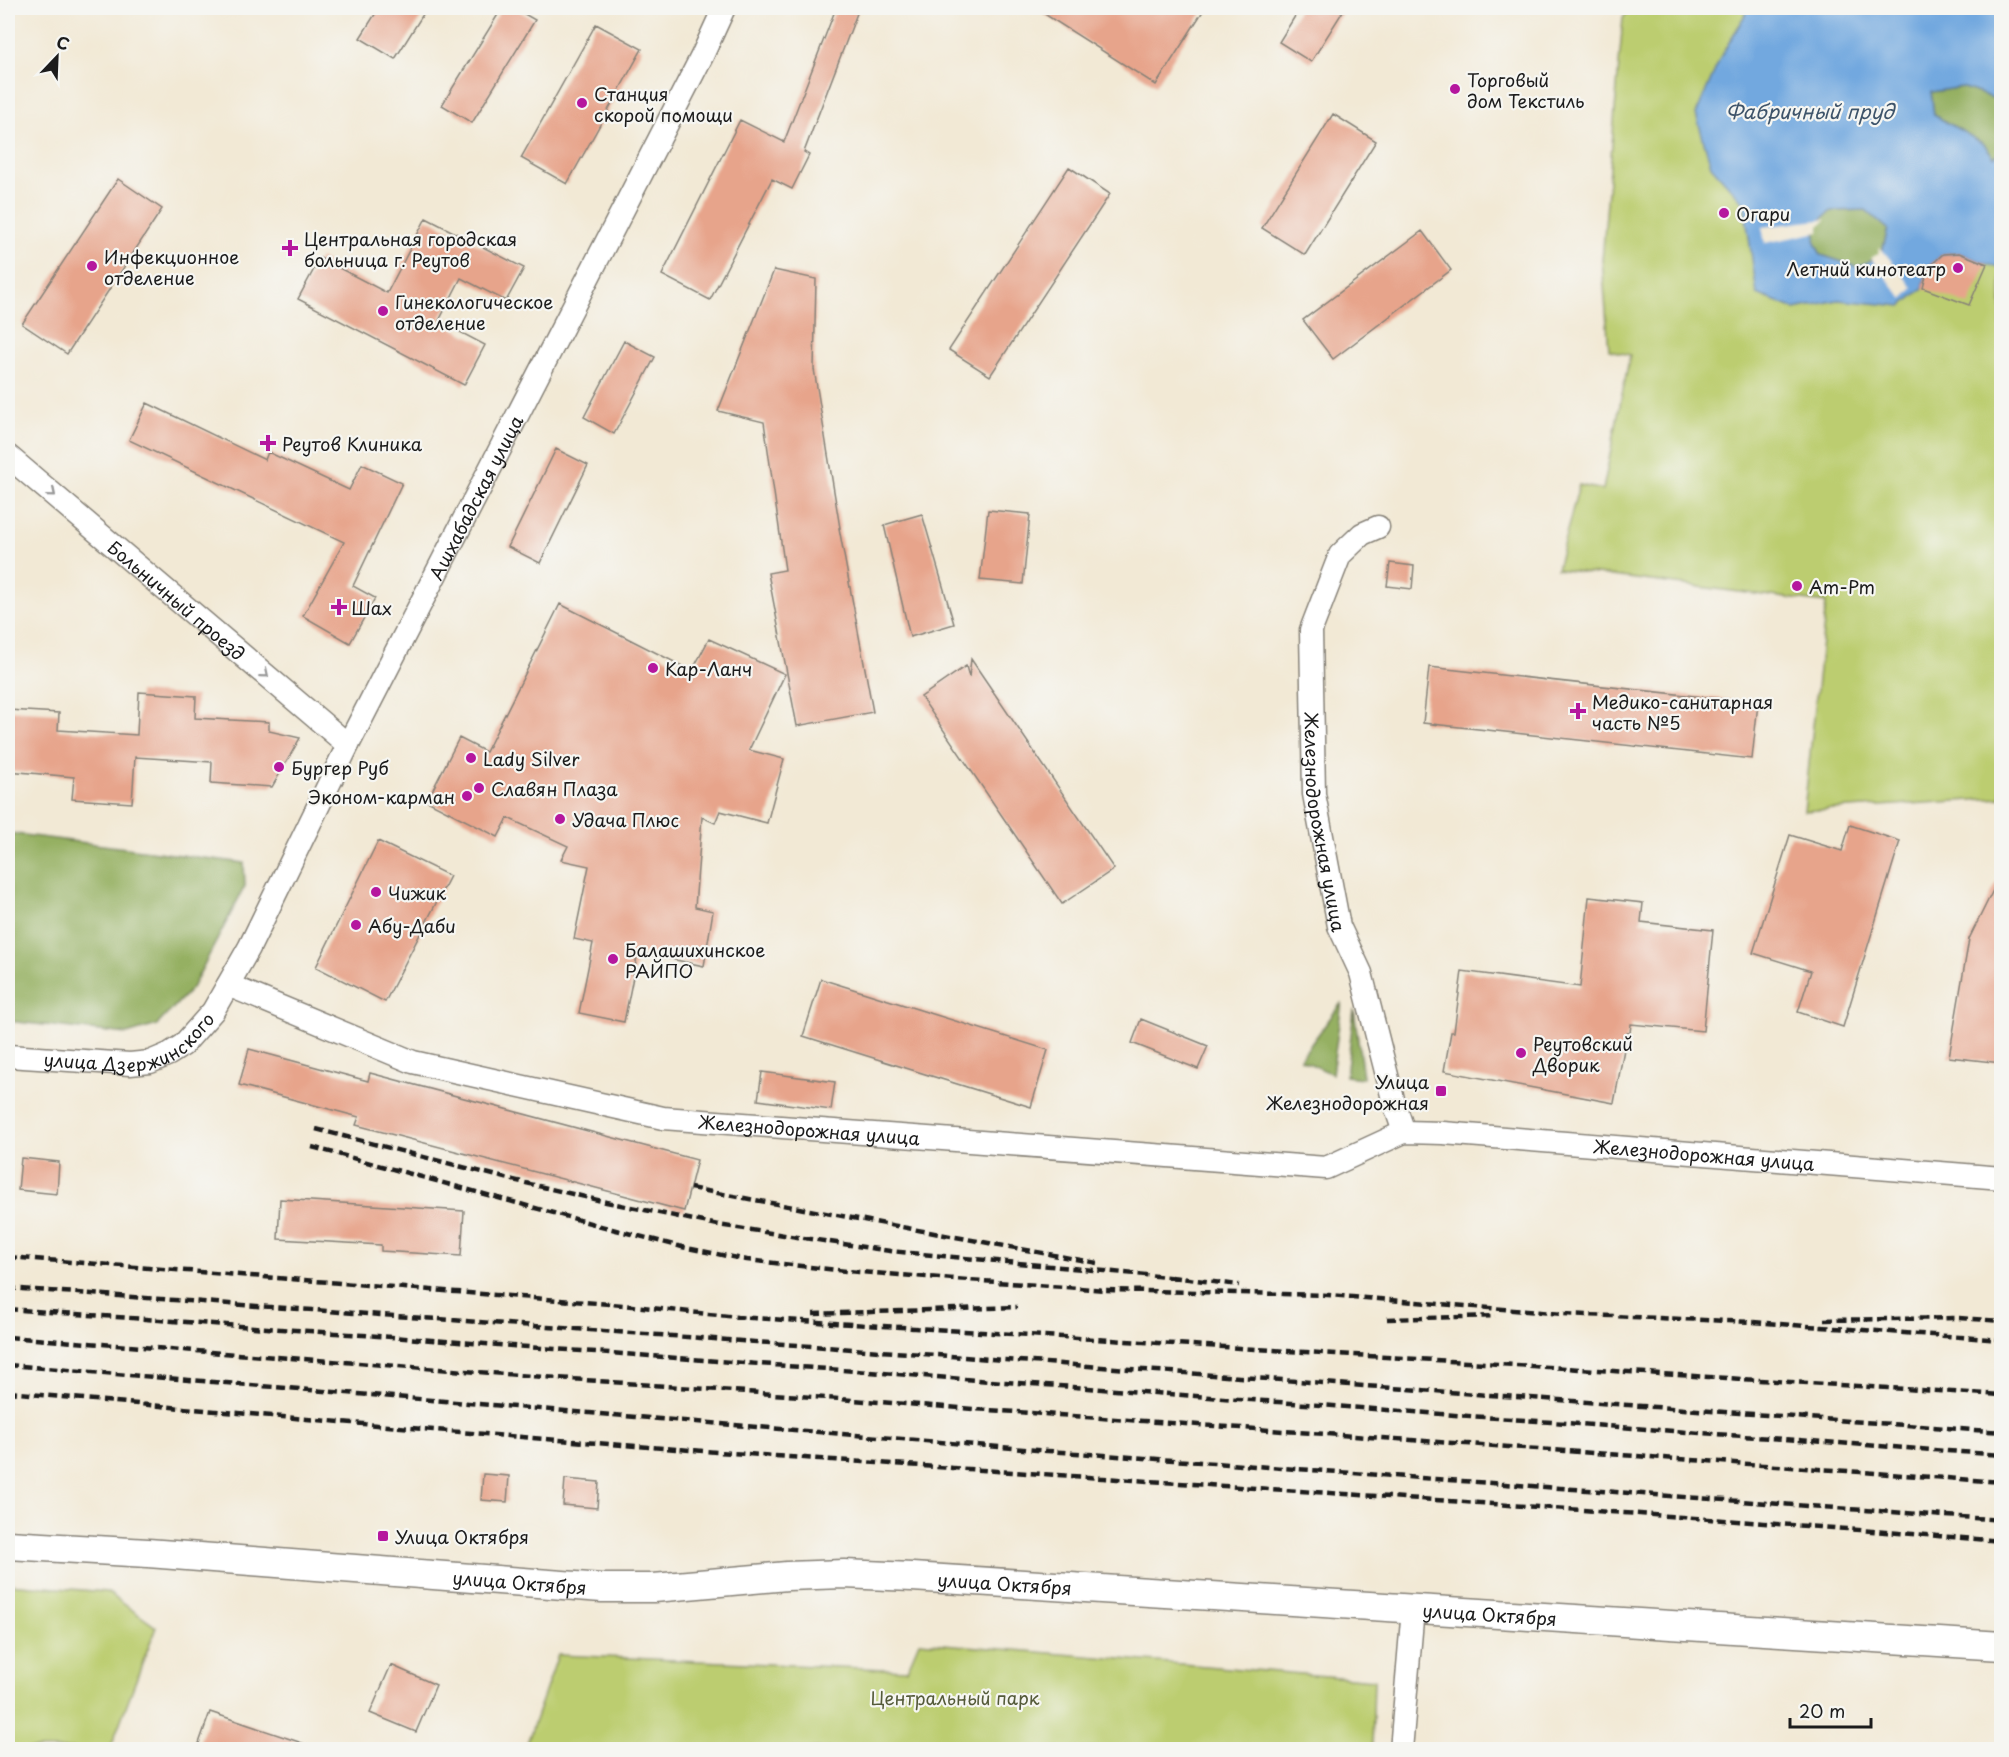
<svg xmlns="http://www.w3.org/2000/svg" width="2009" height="1757" font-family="'Playpen Sans',sans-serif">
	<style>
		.green { fill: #bccd6f; stroke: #6c7446; stroke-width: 1.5 }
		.forest { fill: #95b062; stroke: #58663f; stroke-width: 1.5 }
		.water { fill: #72a8df; stroke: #47627e; stroke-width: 1.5; fill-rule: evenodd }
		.pier { fill: #f2e9d5 }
		.building { fill: #e7a48b }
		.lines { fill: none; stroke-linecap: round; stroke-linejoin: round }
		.minor-casing { stroke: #878278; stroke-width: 25 }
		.tertiary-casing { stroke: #878278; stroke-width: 31 }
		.minor { stroke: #fff; stroke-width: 22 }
		.tertiary { stroke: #fff; stroke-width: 28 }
		.rail { stroke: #1c1c1c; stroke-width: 4.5; stroke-dasharray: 9 4.5; stroke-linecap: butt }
		.oneway { stroke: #999 }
		.poi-dot { fill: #b5179e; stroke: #f6f6f2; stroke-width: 2 }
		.labels { text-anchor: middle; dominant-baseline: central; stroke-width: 4.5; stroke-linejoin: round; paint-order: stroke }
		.poi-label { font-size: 18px; fill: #1c1c1c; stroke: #f6f6f2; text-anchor: start }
		.street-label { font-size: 18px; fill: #1c1c1c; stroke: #f6f6f2 }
		.park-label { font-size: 18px; fill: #545a39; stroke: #f6f6f2 }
		.water-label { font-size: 20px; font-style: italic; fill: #3e546a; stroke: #f6f6f2 }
	</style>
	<rect width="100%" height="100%" fill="#f6f6f2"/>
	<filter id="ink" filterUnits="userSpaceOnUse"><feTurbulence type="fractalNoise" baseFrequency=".0167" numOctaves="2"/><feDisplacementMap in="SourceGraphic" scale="12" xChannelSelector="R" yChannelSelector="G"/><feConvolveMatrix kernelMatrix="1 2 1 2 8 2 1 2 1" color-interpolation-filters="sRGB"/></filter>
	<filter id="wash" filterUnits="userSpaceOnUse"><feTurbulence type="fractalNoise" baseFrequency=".008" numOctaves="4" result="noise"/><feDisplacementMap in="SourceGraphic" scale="24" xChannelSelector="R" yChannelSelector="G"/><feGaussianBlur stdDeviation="1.35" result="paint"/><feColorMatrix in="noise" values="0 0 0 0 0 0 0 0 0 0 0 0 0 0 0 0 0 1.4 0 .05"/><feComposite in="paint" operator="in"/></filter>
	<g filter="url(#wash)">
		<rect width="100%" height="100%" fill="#f2e9d5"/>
		<!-- green -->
		<path class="green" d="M 1630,8 L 2001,8 L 2001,798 L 1804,811 L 1826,603 L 1557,569 L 1579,485 L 1603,490 L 1630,355 L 1609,350 L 1602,260 L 1623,18 Z
			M 8,1584 L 107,1592 L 156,1627 L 110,1749 L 8,1749 Z
			M 919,1642 L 1374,1680 L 1372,1749 L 525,1749 L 558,1655 L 907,1670 Z"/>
		<!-- forest -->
		<path class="forest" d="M 1962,87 L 2001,101 L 2001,153 L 1994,157 L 1984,144 L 1934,115 L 1931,92 Z
			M 1866,210 L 1888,229 L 1881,256 L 1857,267 L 1821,255 L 1815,243 L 1816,225 L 1831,211 Z
			M 8,833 L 244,863 L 245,886 L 192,988 L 157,1025 L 127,1034 L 8,1021 Z
			M 1342,1002 L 1332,1074 L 1300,1059 Z
			M 1354,1010 L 1363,1078 L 1346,1076 Z"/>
		<!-- water -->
		<path class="water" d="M 1749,8 L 2001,8 L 2001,101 L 1962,87 L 1931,92 L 1934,115 L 1984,144 L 1994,157 L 2001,153 L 2001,269 L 1959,253 L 1943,254 L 1928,268 L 1923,288 L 1902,306 L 1838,300 L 1795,309 L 1757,294 L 1744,203 L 1711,166 L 1696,114 L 1721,56 ZM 1866,210 L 1888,229 L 1881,256 L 1857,267 L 1821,255 L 1815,243 L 1816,225 L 1831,211 Z"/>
		<!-- pier -->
		<path class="pier" d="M 1827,219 L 1819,226 L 1819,232 L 1765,243 L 1762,227 Z
			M 1880,247 L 1913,288 L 1903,299 L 1871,258 L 1878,254 Z"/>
		<g id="blocks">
			<!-- building -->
			<path class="building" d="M 379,8 L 427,8 L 395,59 L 360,38 Z
				M 502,8 L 514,8 L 535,20 L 472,123 L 442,105 Z
				M 836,8 L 859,8 L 804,152 L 809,155 L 792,189 L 772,179 L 710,300 L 662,275 L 740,120 L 784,142 Z
				M 1035,8 L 1205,8 L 1156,85 Z
				M 1300,8 L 1345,8 L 1311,62 L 1279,42 Z
				M 596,24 L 642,49 L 567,184 L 521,158 Z
				M 1333,114 L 1376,141 L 1305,255 L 1262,228 Z
				M 1069,167 L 1110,194 L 990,376 L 949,350 Z
				M 118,179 L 162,209 L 67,354 L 22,324 Z
				M 426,218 L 524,268 L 506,301 L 461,278 L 439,321 L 485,345 L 464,385 L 298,299 L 320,258 L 387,293 Z
				M 1422,231 L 1451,270 L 1333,359 L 1303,320 Z
				M 1959,253 L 1987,264 L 1969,305 L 1923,288 L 1928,268 L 1943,254 Z
				M 774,270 L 816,279 L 814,369 L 840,528 L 839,528 L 873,712 L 797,726 L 768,573 L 785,570 L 764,422 L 718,411 Z
				M 624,341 L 655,357 L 614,434 L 584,417 Z
				M 147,403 L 265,460 L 268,452 L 349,490 L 362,464 L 402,483 L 353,586 L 375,598 L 350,643 L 303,616 L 344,542 L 129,440 Z
				M 556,449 L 588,465 L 540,563 L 508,547 Z
				M 988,510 L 1030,514 L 1023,584 L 980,580 Z
				M 922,514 L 954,624 L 910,637 L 884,525 Z
				M 1390,563 L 1414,566 L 1412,589 L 1387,586 Z
				M 560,604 L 692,671 L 709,639 L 785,674 L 749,750 L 784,759 L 767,823 L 720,811 L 715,823 L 702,817 L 695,907 L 713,911 L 704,966 L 638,952 L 624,1022 L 579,1013 L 593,943 L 574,939 L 589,866 L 561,860 L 568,846 L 508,818 L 498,837 L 427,801 L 459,738 L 486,752 Z
				M 971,659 L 1114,869 L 1062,904 L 921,697 L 966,666 L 969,677 Z
				M 1429,667 L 1758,703 L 1752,759 L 1423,723 Z
				M 139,692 L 196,696 L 195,718 L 269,722 L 269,731 L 300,738 L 272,787 L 211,783 L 212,762 L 135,757 L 132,803 L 72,799 L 74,777 L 8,771 L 8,710 L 59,713 L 58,730 L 137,735 Z
				M 1850,825 L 1900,841 L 1843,1027 L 1798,1012 L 1811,971 L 1753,953 L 1790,835 L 1842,851 Z
				M 378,841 L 450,876 L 385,1002 L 316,967 Z
				M 2001,874 L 2001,1063 L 1949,1057 L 1969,939 Z
				M 1589,897 L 1643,903 L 1641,922 L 1713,930 L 1703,1031 L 1631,1024 L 1630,1033 L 1627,1033 L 1614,1103 L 1444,1071 L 1451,1032 L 1454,1032 L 1462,971 L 1580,987 Z
				M 821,979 L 1048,1050 L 1031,1107 L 803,1036 Z
				M 1141,1019 L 1208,1046 L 1198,1069 L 1132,1043 Z
				M 249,1049 L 368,1081 L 370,1073 L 697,1160 L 684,1211 L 356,1125 L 359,1117 L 239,1085 Z
				M 762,1072 L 835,1082 L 831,1110 L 758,1100 Z
				M 21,1158 L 59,1162 L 57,1194 L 18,1190 Z
				M 280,1199 L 464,1211 L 461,1256 L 381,1251 L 381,1245 L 278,1239 Z
				M 483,1474 L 509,1476 L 507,1502 L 481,1500 Z
				M 565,1479 L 599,1482 L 597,1508 L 563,1505 Z
				M 391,1665 L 436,1685 L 416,1732 L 370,1713 Z
				M 210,1712 L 311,1746 L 310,1749 L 197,1749 Z"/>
		</g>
	</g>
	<g filter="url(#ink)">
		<use href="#blocks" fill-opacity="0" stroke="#878278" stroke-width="1.5"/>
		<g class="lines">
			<defs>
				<g id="minor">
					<path id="s1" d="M 8,456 L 348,745"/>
					<path id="s2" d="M 1378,527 L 1362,534 L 1340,555 L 1311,630 L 1314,794 L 1339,926 L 1361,973 L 1394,1103 L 1404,1132"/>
					<path id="s3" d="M 228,985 L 413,1062 L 663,1118 L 1326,1168 L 1404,1132 L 1443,1133 L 2002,1178"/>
					<path id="s4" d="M 8,1056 L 130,1064 L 150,1062 L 169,1054 L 183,1045 L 213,1011 L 249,948 L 348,745 L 702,56 L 724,8"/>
					<path d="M 1401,1750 L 1413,1608"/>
				</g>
				<g id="tertiary">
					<path id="s5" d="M 8,1545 L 148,1553 L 602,1588 L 654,1588 L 787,1576 L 844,1574 L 912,1577 L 2002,1646"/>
				</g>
			</defs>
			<!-- minor casing -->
			<use href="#minor" class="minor-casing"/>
			<!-- tertiary casing -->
			<use href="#tertiary" class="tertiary-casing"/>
			<!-- minor -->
			<use href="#minor" class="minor"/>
			<!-- tertiary -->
			<use href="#tertiary" class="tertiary"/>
			<!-- rail -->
			<path class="rail" d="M 316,1129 L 509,1179 L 606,1202 L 718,1225 L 890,1251 L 1178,1278
				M 312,1147 L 612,1229 L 682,1247 L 747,1260 L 846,1271 L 1105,1290 L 1328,1295 L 1564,1314 L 1752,1322 L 2002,1340
				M 690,1188 L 1097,1263
				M 8,1257 L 623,1305 L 737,1317 L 2002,1395
				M 1171,1277 L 1239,1285
				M 8,1288 L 2002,1432
				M 8,1309 L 2002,1455
				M 813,1314 L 1017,1307
				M 1387,1319 L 1495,1316
				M 1824,1320 L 1959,1318 L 2002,1321
				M 8,1337 L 974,1409 L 2002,1482
				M 8,1365 L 1048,1451 L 2002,1520
				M 8,1392 C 244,1414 481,1435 718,1452 C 1146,1482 1574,1507 2002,1541"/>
		</g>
		<!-- one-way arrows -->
		<defs><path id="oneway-chevron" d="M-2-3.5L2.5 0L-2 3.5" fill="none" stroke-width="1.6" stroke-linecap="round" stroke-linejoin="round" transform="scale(1.5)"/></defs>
		<g class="oneway">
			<use href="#oneway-chevron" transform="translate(52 493) rotate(40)"/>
			<use href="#oneway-chevron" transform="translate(265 674) rotate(40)"/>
		</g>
	</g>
	<!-- markers -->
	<g class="poi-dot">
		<circle cx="1455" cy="89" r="6"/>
		<circle cx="582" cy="103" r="6"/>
		<circle cx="1724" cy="213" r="6"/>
		<path d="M287 239h6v6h6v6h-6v6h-6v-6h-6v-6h6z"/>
		<circle cx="92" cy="266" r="6"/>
		<circle cx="1958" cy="268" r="6"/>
		<circle cx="383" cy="311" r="6"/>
		<path d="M265 434h6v6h6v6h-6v6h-6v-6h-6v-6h6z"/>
		<circle cx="1797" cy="586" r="6"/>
		<path d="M336 598h6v6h6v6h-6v6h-6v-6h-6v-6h6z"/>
		<circle cx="653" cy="668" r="6"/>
		<path d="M1575 702h6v6h6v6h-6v6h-6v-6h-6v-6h6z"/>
		<circle cx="471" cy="758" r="6"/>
		<circle cx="279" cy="767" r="6"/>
		<circle cx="479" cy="788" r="6"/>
		<circle cx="467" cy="796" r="6"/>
		<circle cx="560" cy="819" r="6"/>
		<circle cx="376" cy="892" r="6"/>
		<circle cx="356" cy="925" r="6"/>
		<circle cx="613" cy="959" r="6"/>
		<circle cx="1521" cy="1053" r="6"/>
		<rect x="1435" y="1085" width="12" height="12" rx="3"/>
		<rect x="377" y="1530" width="12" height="12" rx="3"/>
	</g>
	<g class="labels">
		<!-- poi labels -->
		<g class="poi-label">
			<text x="1467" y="79">Торговый<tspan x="1467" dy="21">дом Текстиль</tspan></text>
			<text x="594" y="93">Станция<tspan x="594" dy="21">скорой помощи</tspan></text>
			<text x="1736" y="213">Огари</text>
			<text x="304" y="238">Центральная городская<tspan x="304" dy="21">больница г. Реутов</tspan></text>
			<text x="104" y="256">Инфекционное<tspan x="104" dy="21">отделение</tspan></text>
			<text x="1946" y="268" text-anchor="end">Летний кинотеатр</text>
			<text x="395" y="301">Гинекологическое<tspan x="395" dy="21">отделение</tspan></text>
			<text x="282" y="443">Реутов Клиника</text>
			<text x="1809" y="586">Am-Pm</text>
			<text x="351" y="607">Шах</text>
			<text x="665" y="668">Кар-Ланч</text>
			<text x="1592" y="701">Медико-санитарная<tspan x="1592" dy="21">часть №5</tspan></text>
			<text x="483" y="758">Lady Silver</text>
			<text x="291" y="767">Бургер Руб</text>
			<text x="491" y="788">Славян Плаза</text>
			<text x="455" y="796" text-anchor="end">Эконом-карман</text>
			<text x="572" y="819">Удача Плюс</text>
			<text x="388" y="892">Чижик</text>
			<text x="368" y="925">Абу-Даби</text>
			<text x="625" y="949">Балашихинское<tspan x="625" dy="21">РАЙПО</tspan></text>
			<text x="1533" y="1043">Реутовский<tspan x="1533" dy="21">Дворик</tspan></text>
			<text x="1429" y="1081" text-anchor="end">Улица<tspan x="1429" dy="21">Железнодорожная</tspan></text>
			<text x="395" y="1536">Улица Октября</text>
		</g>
		<!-- street labels -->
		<g class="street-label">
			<text stroke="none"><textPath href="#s4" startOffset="802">Ашхабадская улица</textPath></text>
			<text stroke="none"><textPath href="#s1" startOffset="222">Больничный проезд</textPath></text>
			<text stroke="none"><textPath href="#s2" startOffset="321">Железнодорожная улица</textPath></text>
			<text stroke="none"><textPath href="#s4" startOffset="128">улица Дзержинского</textPath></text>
			<text stroke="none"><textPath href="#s3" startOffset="603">Железнодорожная улица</textPath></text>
			<text stroke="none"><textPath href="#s3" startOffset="1508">Железнодорожная улица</textPath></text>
			<text stroke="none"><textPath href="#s5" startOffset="513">улица Октября</textPath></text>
			<text stroke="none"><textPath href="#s5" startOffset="999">улица Октября</textPath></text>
			<text stroke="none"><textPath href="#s5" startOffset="1485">улица Октября</textPath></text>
		</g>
		<!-- park labels -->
		<g class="park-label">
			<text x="955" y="1697">Центральный парк</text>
		</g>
		<!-- water labels -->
		<g class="water-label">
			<text x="1810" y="111">Фабричный пруд</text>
		</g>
	</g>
	<!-- margin -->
	<rect width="2009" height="1757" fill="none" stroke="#f6f6f2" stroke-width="30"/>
	<!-- north arrow -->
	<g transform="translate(57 57) rotate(23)" stroke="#f6f6f2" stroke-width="4.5" paint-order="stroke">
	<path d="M0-4.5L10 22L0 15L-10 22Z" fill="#1c1c1c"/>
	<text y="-9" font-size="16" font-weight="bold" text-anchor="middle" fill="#1c1c1c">С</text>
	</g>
	<!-- scale -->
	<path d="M1790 1718v9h81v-9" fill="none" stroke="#1c1c1c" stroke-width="3"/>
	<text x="1799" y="1718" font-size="18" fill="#1c1c1c" stroke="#f6f6f2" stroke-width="4.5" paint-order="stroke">20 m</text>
</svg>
